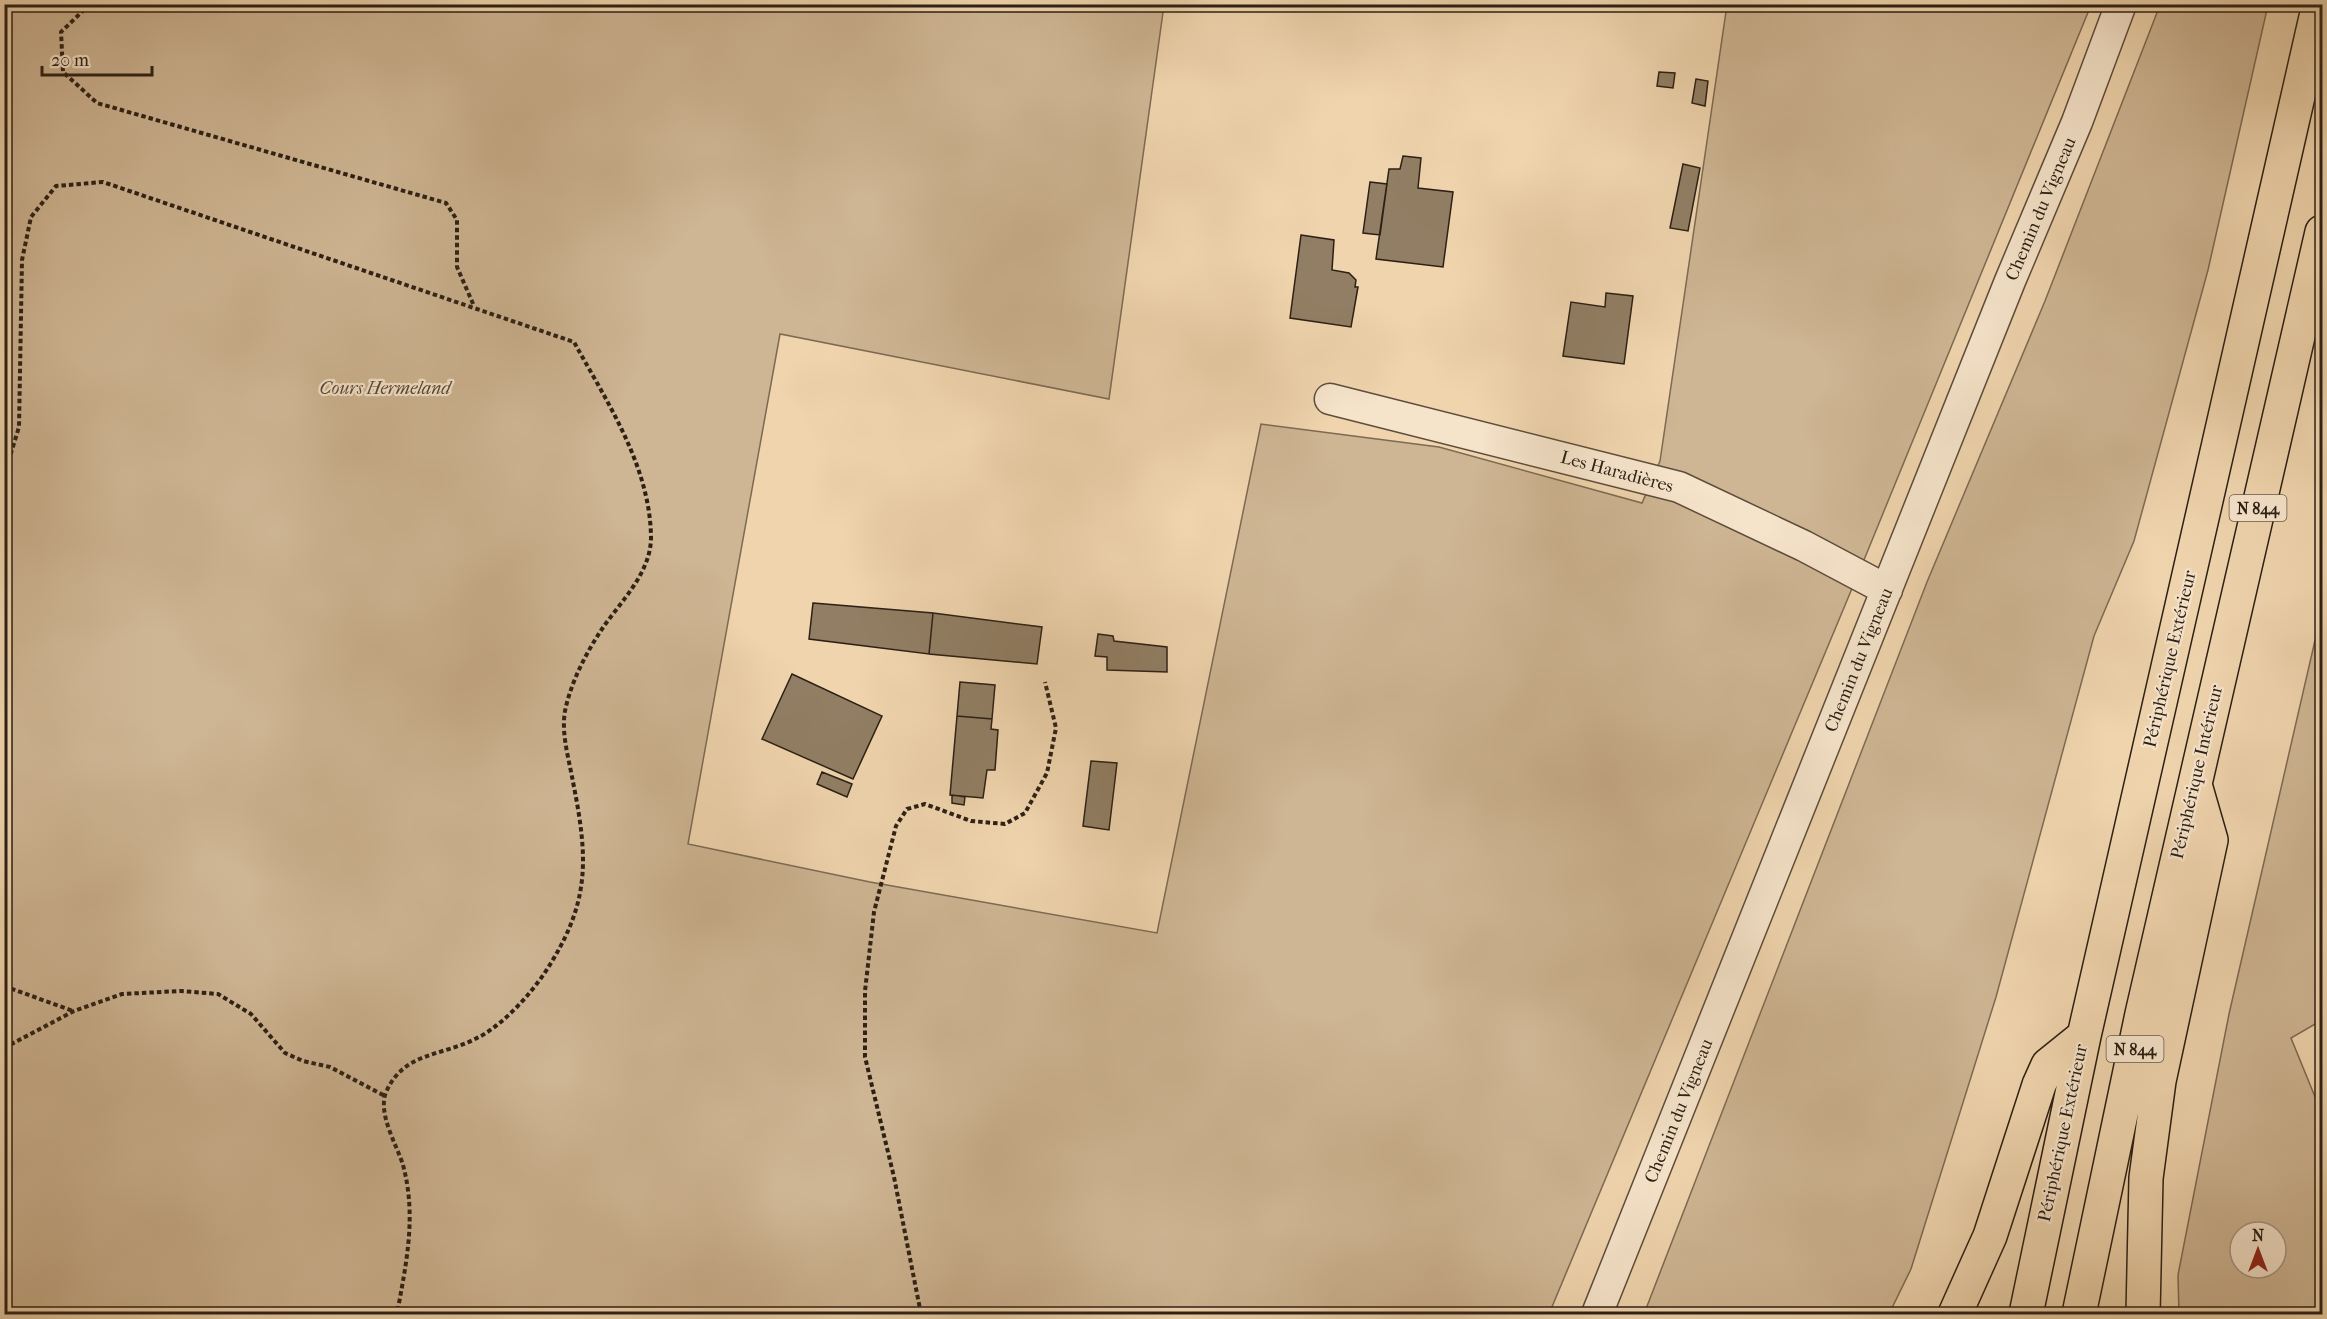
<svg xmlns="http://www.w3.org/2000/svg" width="2327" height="1319" font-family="'IM FELL French Canon',serif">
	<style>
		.green { fill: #ceb593; stroke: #7d6a54; stroke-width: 1.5; fill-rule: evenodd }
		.building { fill: #917e64; stroke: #2c2015; stroke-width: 1.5 }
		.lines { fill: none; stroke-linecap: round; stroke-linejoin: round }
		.minor-casing { stroke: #5d4d3b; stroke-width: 33 }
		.trunk-casing { stroke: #2c2015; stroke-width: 36 }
		.path { stroke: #2c2015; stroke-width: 4; stroke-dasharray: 4.5 3; stroke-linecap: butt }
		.minor { stroke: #f5e3ca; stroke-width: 30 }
		.trunk { stroke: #efd4ad; stroke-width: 33 }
		.labels { text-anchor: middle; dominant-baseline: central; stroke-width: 4.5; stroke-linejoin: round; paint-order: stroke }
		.shield { fill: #f5e3ca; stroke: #685a4b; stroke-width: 1.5 }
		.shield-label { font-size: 16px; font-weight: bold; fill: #2c2015 }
		.street-label { font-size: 18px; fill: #2c2015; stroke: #f5e3ca }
		.park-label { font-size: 18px; font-style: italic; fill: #544534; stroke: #f5e3ca }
	</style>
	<rect width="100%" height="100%" fill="#efd4ad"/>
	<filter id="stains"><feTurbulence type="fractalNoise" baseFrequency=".00333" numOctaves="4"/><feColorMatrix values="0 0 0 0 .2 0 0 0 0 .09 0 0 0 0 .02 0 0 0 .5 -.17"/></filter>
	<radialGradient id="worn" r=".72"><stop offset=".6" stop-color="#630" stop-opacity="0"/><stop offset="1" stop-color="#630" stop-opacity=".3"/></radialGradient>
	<!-- green -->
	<path class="green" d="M 4,5 L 1164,5 L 1109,399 L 780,334 L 688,844 L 870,882 L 1157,933 L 1261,424 L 1439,447 L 1642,503 L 1660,461 L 1727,5 L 2091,5 L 1866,555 L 1549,1314 L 12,1314 L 5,1310 Z
		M 2160,5 L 2268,5 L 2208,270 L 2134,541 L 2094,636 L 1996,997 L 1911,1269 L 1889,1314 L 1644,1314 L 1927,582 L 2045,301 Z
		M 2322,610 L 2322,1020 L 2291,1038 L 2322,1114 L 2322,1314 L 2179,1314 L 2178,1275 L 2229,1014 ZM 2240,1232 L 2276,1232 L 2276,1268 L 2240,1268 Z"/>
	<!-- building -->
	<path class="building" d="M 1659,72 L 1675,73 L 1673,88 L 1657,86 Z
		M 1696,79 L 1708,81 L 1705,106 L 1692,103 Z
		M 1403,156 L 1421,158 L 1418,188 L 1453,192 L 1443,267 L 1376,259 L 1389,169 L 1400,169 Z
		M 1683,164 L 1700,168 L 1688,231 L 1670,228 Z
		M 1370,182 L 1387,184 L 1380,235 L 1363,233 Z
		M 1301,235 L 1334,240 L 1332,270 L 1349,273 L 1356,280 L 1355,287 L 1358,287 L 1351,327 L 1290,318 Z
		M 1606,293 L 1633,296 L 1624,364 L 1563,356 L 1571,302 L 1605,307 Z
		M 813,603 L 933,613 L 929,654 L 809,639 Z
		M 933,613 L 1042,627 L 1037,664 L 929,654 Z
		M 1098,634 L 1113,636 L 1114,641 L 1167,647 L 1167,672 L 1107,670 L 1107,657 L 1095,656 Z
		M 792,674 L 882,716 L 853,779 L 762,739 Z
		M 960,682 L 995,685 L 992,719 L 957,716 Z
		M 957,716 L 992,719 L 991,729 L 998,730 L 995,770 L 987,770 L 983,798 L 950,795 Z
		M 1091,761 L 1117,763 L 1109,830 L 1083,826 Z
		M 822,772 L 852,784 L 847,797 L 817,784 Z
		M 952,795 L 965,797 L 964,805 L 952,803 Z"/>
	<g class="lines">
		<defs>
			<path id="minor" d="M 1330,399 L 1679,487 L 1804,546 L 1887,590
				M 1597,1314 L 2010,281 L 2077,122 L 2121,4"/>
			<path id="trunk" d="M 1955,1314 L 1990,1236 L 2039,1085 L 2048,1065 L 2084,1036
				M 2026,1314 L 2084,1036 L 2319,4
				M 2079,1314 L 2142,1014 L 2322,232
				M 2143,1314 L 2146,1178 L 2159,1081 L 2211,840 L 2196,788"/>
		</defs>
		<!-- minor casing -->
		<use href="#minor" class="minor-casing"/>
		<!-- trunk casing -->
		<use href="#trunk" class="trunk-casing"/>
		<!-- path -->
		<path class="path" d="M 90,4 L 61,32 L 63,72 L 97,103 L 446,203 L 457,220 L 457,267 L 474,306
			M 4,476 L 19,427 L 22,260 L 31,217 L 56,186 L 103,182 L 574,342 C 607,402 650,466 651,537 C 651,573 621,601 602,629 C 586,653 571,682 565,711 C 561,734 569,759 573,782 C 589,862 590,904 544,974 C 528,997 501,1027 475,1039 C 442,1056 405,1052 387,1090 C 376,1112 397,1145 403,1165 C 417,1217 406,1264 397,1314
			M 4,986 L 73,1011
			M 4,1048 L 74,1011 L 122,994 L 181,991 L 218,994 L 251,1014 L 285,1053 L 303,1061 L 330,1067 L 385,1096
			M 921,1314 L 894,1177 L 865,1057 L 865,991 L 874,912 L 896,826 L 907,809 L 925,804 L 971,821 L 1005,824 L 1025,813 L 1047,773 L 1056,728 L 1045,682"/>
		<!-- minor -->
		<use href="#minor" class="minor"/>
		<!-- trunk -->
		<use href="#trunk" class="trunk"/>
	</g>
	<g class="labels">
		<!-- shield labels -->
		<g class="shield">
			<rect x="2229.5" y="495" width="57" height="26" rx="4.5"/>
			<rect x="2106.5" y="1036" width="57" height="26" rx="4.5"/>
		</g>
		<g class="shield-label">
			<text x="2258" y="508">N 844</text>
			<text x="2135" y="1049">N 844</text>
		</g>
		<!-- street labels -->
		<g class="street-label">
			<text transform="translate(2041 209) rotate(-67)">Chemin du Vigneau</text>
			<text transform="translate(1617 472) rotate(15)">Les Haradières</text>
			<text transform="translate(2170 659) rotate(-77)">Périphérique Extérieur</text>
			<text transform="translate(1859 660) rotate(-68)">Chemin du Vigneau</text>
			<text transform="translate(2197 772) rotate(-77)">Périphérique Intérieur</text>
			<text transform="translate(1679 1111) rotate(-68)">Chemin du Vigneau</text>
			<text transform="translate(2063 1133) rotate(-78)">Périphérique Extérieur</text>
		</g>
		<!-- park labels -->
		<g class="park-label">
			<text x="385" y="388">Cours Hermeland</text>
		</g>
	</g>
	<!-- margin -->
	<rect width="2327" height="1319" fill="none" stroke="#efd4ad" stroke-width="24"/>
	<rect x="6" y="6" width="2315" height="1307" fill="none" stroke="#2c2015" stroke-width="3"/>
	<rect x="12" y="12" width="2303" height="1295" fill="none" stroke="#2c2015" stroke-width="1.5"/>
	<!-- north arrow -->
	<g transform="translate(2258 1250)"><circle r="28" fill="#f5e3ca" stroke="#a59582" stroke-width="1.5"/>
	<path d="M0-4.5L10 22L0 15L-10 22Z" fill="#8f2418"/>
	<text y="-9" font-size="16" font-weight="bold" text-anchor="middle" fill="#2c2015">N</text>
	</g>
	<!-- scale -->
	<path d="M42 66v9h110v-9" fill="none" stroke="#2c2015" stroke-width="3"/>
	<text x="51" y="66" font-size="18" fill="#2c2015" stroke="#f5e3ca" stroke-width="4.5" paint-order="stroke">20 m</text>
	<rect width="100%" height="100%" filter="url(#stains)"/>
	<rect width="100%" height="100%" fill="url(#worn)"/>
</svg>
